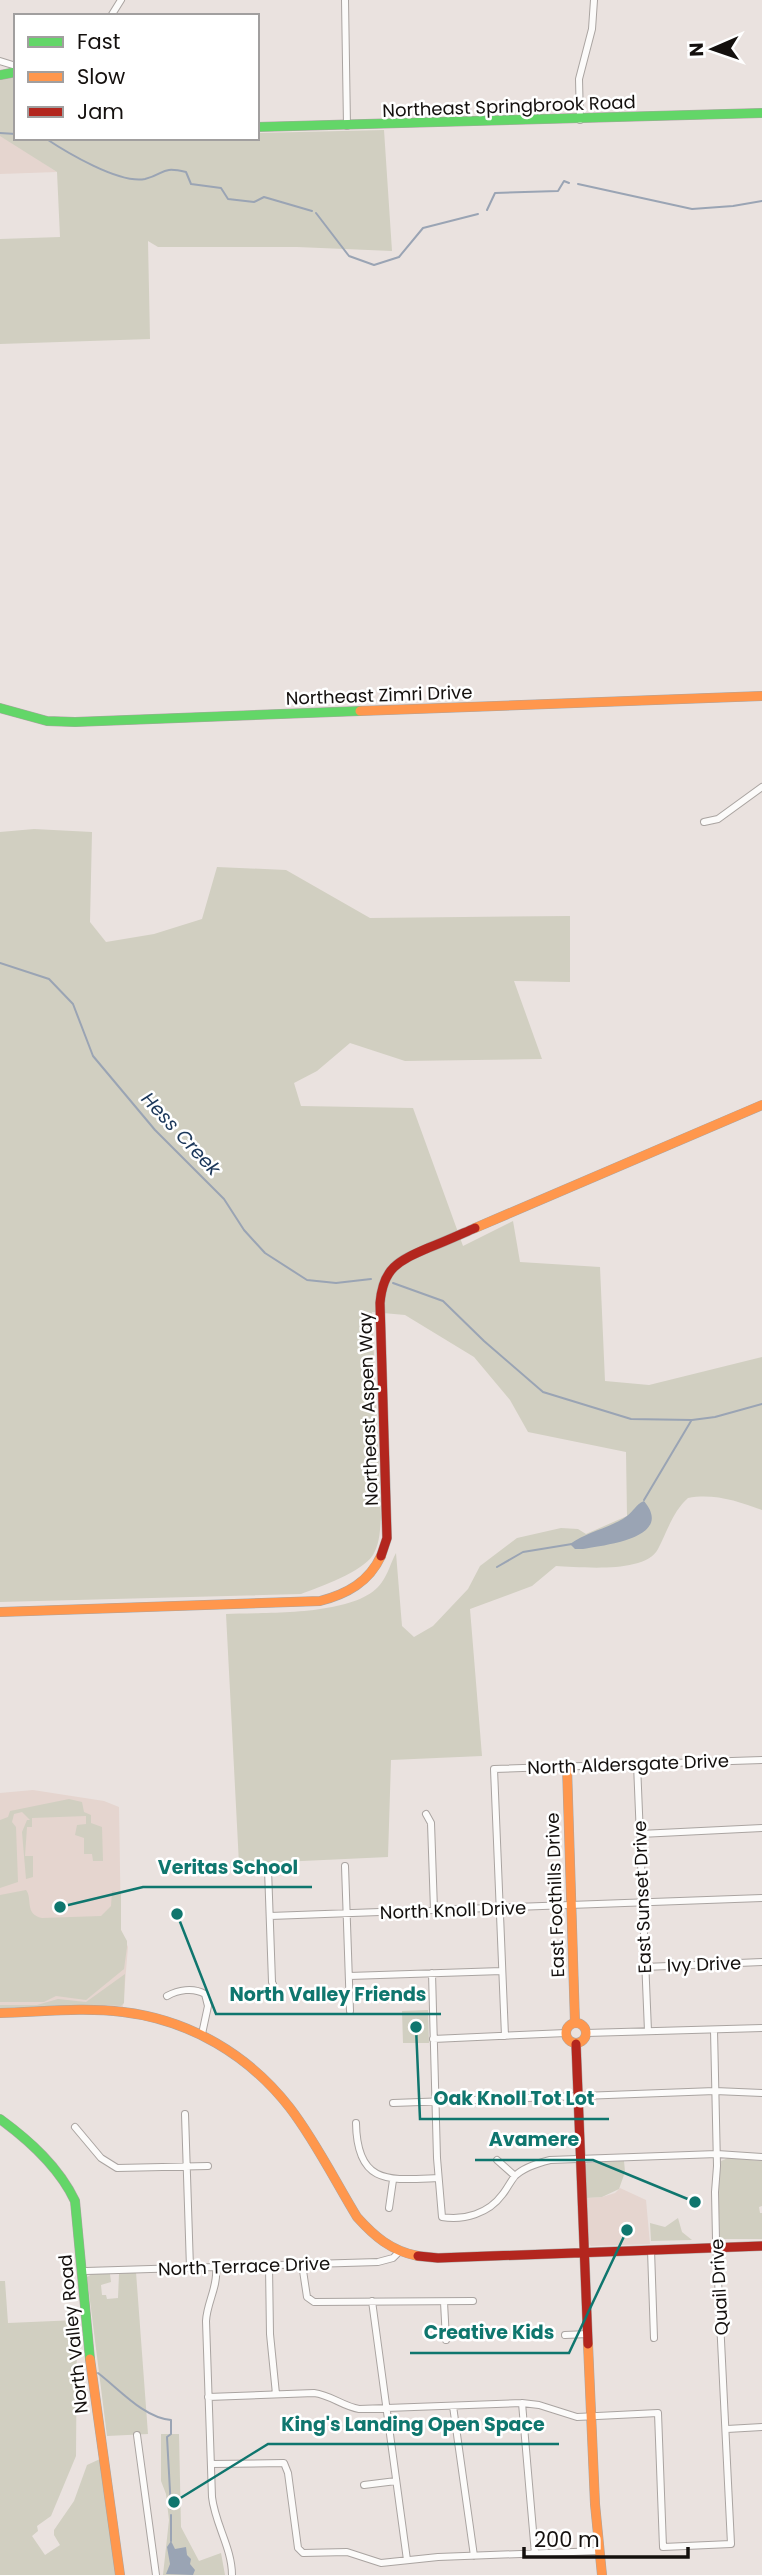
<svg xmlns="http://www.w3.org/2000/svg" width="762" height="2575" font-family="Poppins,sans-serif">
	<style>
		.built { fill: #e5d5cf }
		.green { fill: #d1cfc1 }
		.water { fill: #9aa4b4 }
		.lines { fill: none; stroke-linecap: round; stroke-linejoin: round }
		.stream { stroke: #9aa4b4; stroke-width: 2 }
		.street-casing { stroke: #aaa4a1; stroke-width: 8 }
		.fast-casing { stroke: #aaa4a1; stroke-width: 10 }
		.slow-casing { stroke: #aaa4a1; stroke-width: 10 }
		.jam-casing { stroke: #aaa4a1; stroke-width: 10 }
		.street { stroke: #fcfbfa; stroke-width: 6 }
		.fast { stroke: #63d668; stroke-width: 9 }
		.slow { stroke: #ff974d; stroke-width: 9 }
		.jam { stroke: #b3261e; stroke-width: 9 }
		.labels { text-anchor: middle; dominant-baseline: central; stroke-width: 5; stroke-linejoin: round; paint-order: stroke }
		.street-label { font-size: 18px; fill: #14100e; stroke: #fff }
		.water-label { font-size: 19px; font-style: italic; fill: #1a3659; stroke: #fff }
		.leader { fill: none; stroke: #0f766e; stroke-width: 2.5 }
		.callout-dot { fill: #0f766e; stroke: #fff; stroke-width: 2.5 }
		.callout-label { font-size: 19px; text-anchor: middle; font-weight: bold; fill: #0f766e; stroke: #fff; stroke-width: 5; stroke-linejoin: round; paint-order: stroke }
	</style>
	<rect width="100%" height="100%" fill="#eae2df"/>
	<!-- built -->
	<path class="built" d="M 0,136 L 3,136 L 57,172 L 0,174 Z
		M 33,1790 L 104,1801 L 119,1807 L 121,1930 L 128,1947 L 123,2007 L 104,2005 L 0,2009 L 0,1793 Z
		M 620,2188 L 646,2200 L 650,2244 L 591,2246 L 588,2243 L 586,2198 L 602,2197 L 615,2193 Z"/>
	<!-- green -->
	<path class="green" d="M 0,71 L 16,76 L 16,138 L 257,138 L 257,133 L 384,130 L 392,251 L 297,247 L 158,247 L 148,241 L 150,339 L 0,344 L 0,239 L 60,237 L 57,172 L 0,136 Z
		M 34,829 L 92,832 L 90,922 L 106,942 L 154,934 L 202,919 L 217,867 L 286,870 L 370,918 L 570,916 L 570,982 L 514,981 L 542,1059 L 405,1061 L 350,1043 L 317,1071 L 294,1083 L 301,1106 L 413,1108 L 463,1246 L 513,1221 L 520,1262 L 600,1267 L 605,1381 L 649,1385 L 762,1357 L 762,1510 C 738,1501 713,1493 688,1498 C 673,1511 667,1532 658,1549 C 645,1574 580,1567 556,1566 L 532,1586 L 470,1609 L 482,1756 L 391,1760 L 388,1857 L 239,1864 L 226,1614 C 264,1612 359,1617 382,1582 C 388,1574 391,1562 396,1553 L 402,1626 L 414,1637 L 433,1626 L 468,1589 L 480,1566 L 517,1538 L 561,1528 L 578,1529 L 586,1534 L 627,1516 L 626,1452 L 528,1432 L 510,1400 L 474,1357 L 405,1315 L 372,1312 L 381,1517 C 380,1530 380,1543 373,1555 C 362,1572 320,1587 301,1594 L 0,1602 L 0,832 Z
		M 69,1799 L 82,1802 L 84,1812 L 91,1815 L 91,1823 L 102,1827 L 103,1861 L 93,1861 L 92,1854 L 84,1854 L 84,1838 L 75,1835 L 77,1825 L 86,1824 L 86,1816 L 32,1818 L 32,1827 L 27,1827 L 25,1856 L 33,1856 L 33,1877 L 26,1879 L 22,1832 L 27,1820 L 30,1820 L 22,1812 L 14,1814 L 12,1822 L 16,1827 L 18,1882 L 0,1888 L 0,1820 L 8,1817 L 10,1811 Z
		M 26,1890 C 33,1899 24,1914 42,1918 L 101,1916 L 111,1906 L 112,1891 L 121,1893 L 121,1930 L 127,1941 L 127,1947 L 124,1969 L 86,2000 L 56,1996 L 44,2002 L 0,2002 L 0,1895 Z
		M 125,1974 L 124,2003 L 121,2006 L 104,2005 L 0,2008 L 0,2005 L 37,2005 L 58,1999 L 86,2002 Z
		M 428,2010 L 429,2043 L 403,2043 L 402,2011 Z
		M 728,2158 L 762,2161 L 762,2206 L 759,2207 L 760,2213 L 762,2213 L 762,2239 L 720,2239 L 718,2185 L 721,2161 Z
		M 624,2161 L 625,2172 L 619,2189 L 602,2197 L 586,2198 L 585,2166 L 587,2163 Z
		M 678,2218 L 682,2232 L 692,2240 L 651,2241 L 650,2223 L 665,2227 Z
		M 136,2272 L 148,2434 L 107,2436 L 87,2277 L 92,2274 L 110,2274 L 111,2282 L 101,2285 L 102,2295 L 106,2295 L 107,2299 L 118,2298 L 119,2274 Z
		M 0,2281 L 5,2281 L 8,2323 L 77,2320 L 76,2456 L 51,2516 L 37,2526 L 38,2531 L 32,2536 L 45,2555 L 60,2545 L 54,2535 L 54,2530 L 74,2501 L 87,2465 L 100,2459 L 116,2575 L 0,2575 Z
		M 161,2434 L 179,2434 L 181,2527 L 199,2561 L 221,2553 L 225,2575 L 163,2575 L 169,2520 L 166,2494 L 161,2481 Z"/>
	<!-- water -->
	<path class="water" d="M 644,1501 C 675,1538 605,1545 583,1549 L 575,1549 L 570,1544 C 588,1531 611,1528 627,1516 C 634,1511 635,1505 644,1501 Z
		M 171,2541 L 175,2549 L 186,2547 L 187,2555 L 191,2559 L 190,2564 L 195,2570 L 193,2575 L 166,2574 L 170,2564 L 167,2547 Z"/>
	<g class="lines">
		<!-- stream -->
		<path class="stream" d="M 0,133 L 16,134
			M 45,138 C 66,152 119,184 145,179 C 166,174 160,166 186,172 L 191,184 L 221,188 L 228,199 L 254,202 L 264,197 L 312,211
			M 578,184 L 692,209 L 733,206 L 762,201
			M 487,210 L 495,193 L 558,191 L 564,181 L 569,183
			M 316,213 L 349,256 L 374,265 L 399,257 L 423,228 L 478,214
			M 0,963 L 49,979 L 73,1004 L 93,1056 L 155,1130 L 224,1199 L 244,1230 L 265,1253 L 307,1280 L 336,1283 L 371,1279
			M 393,1283 L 443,1301 L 484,1341 L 543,1392 L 631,1419 L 692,1420 L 715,1417 L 762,1404
			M 644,1500 L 691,1421
			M 497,1567 L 523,1552 L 572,1544
			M 98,2373 C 119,2389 144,2418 171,2420 L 171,2434 L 167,2437 L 171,2509
			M 171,2541 L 171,2515"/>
		<defs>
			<path id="street" d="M 345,0 L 347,126
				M 111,16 L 121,0
				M 0,61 L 16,66
				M 580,120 L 579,79 L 592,29 L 594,0
				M 704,822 L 718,819 L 762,787
				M 637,1764 L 648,2031
				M 426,1814 L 431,1823 L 434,1910
				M 640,1834 L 762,1828
				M 345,1866 L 350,2011
				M 268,1869 L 272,1982 L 278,1996
				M 270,1916 L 762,1898
				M 645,1967 L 762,1962
				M 432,1973 L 437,2158 L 442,2217 C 464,2221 489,2213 502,2195 C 507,2189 510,2182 515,2176 C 524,2167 538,2163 550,2160 L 717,2154 L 762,2157
				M 349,1976 L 502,1971
				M 167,1996 C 178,1990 193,1987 205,1994 L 208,2006 L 202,2034
				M 586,2033 L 762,2028
				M 505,2036 L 494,1769 L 762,1760
				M 433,2039 L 566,2033
				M 393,2103 L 715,2091 L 762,2093
				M 185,2114 L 190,2268
				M 356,2123 C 357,2186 390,2180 438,2178
				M 75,2127 L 101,2158 L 117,2168 L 208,2166
				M 497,2160 L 515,2176
				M 389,2208 L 393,2180
				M 651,2250 L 654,2338
				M 302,2264 L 307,2297 L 314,2302 L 473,2301
				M 269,2266 L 270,2334 L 276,2394
				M 216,2268 C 218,2287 207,2302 206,2321 L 212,2497 C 215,2524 232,2548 232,2575
				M 86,2271 L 378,2262 L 393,2258 L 399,2252
				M 372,2301 L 407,2560
				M 444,2302 L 446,2340
				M 565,2335 L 588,2334
				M 208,2397 L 314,2393 C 331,2395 342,2406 359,2409 L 522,2403 L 539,2405 L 577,2417 L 658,2413 L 663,2547 L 731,2544 L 716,2239 L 715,2192 L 717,2166 L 714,2030
				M 522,2403 L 535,2554
				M 453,2406 L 474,2556
				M 727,2429 L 762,2427
				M 137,2435 L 156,2575
				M 211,2464 L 284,2463 L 288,2473 L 298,2548 L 303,2553 L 347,2552 L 381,2563 L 438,2557 L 599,2551
				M 364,2485 L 396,2481"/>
			<path id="fast" d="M 0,75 L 16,72
				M 257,127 L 762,113
				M 0,708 L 47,721 L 75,722 L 360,711
				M 0,2119 C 30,2141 59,2167 75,2201 L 90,2359"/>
			<path id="slow" d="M 360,711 L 762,696
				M 475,1228 L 762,1105
				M 0,1612 L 320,1601 C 347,1594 369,1582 381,1556
				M 567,1767 L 575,2023
				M 0,2013 C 41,2012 82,2007 123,2012 C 190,2020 249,2055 290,2108 C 316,2142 335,2181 357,2217 C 374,2236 391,2251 418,2256
				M566 2033a10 10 0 1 1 20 0a10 10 0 1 1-20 0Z
				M 588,2344 L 595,2504 L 602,2575
				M 90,2359 L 120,2575"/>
			<path id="jam" d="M 381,1556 L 387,1538 L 380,1303 C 383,1268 398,1261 428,1248 C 444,1242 459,1235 475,1228
				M 576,2044 L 588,2344
				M 418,2256 L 438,2258 L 762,2246"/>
		</defs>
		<!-- street casing -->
		<use href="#street" class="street-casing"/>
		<!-- fast casing -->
		<use href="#fast" class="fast-casing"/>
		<!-- slow casing -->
		<use href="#slow" class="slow-casing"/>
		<!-- jam casing -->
		<use href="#jam" class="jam-casing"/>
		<!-- street -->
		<use href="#street" class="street"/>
		<!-- fast -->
		<use href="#fast" class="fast"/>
		<!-- slow -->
		<use href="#slow" class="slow"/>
		<!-- jam -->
		<use href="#jam" class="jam"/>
	</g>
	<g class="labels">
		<!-- street labels -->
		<g class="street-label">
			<text transform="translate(509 106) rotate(-2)">Northeast Springbrook Road</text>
			<text transform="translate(379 695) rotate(-2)">Northeast Zimri Drive</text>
			<text transform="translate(368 1409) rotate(-92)">Northeast Aspen Way</text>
			<text transform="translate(628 1764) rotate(-2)">North Aldersgate Drive</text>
			<text transform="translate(555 1895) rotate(-92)">East Foothills Drive</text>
			<text transform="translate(642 1897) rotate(-92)">East Sunset Drive</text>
			<text transform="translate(453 1910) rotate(-2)">North Knoll Drive</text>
			<text transform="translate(704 1964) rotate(-2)">Ivy Drive</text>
			<text transform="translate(244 2266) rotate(-2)">North Terrace Drive</text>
			<text transform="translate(719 2287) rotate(-93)">Quail Drive</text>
			<text transform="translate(73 2334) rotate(-96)">North Valley Road</text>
		</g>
		<!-- water labels -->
		<g class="water-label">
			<text transform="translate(181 1134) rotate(47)">Hess Creek</text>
		</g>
	</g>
	<!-- callouts -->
	<path class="leader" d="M60 1907L143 1887H312M177 1914L216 2014H441M416 2027L420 2119H609M695 2202L593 2160H475M627 2230L569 2353H410M174 2502L268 2444H559"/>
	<g class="callout-dot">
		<circle cx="60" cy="1907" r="7"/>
		<circle cx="177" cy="1914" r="7"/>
		<circle cx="416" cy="2027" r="7"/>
		<circle cx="695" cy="2202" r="7"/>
		<circle cx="627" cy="2230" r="7"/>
		<circle cx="174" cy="2502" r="7"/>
	</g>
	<g class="callout-label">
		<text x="228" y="1874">Veritas School</text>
		<text x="328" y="2001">North Valley Friends</text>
		<text x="514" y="2105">Oak Knoll Tot Lot</text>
		<text x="534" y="2146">Avamere</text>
		<text x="489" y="2339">Creative Kids</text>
		<text x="413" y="2431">King's Landing Open Space</text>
	</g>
	<!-- legend -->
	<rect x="14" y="14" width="245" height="126" fill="#ffffff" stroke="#a19f9f" stroke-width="2"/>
	<rect x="28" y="37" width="35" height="10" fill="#63d668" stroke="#a19f9f" stroke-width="2"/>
	<text x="77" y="49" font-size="21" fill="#14100e">Fast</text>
	<rect x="28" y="72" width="35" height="10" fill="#ff974d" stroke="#a19f9f" stroke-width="2"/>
	<text x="77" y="84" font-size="21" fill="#14100e">Slow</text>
	<rect x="28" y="107" width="35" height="10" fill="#b3261e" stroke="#a19f9f" stroke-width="2"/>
	<text x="77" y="119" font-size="21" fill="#14100e">Jam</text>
	<!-- north arrow -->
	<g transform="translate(713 49) rotate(268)" stroke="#ffffff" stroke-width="5" paint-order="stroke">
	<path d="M0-5L12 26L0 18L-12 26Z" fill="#14100e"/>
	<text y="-10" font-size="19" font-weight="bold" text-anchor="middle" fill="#14100e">N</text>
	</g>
	<!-- scale -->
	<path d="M524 2547v10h164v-10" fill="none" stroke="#14100e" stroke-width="3.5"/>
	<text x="534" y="2547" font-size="21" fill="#14100e" stroke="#ffffff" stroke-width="5" paint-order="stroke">200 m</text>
</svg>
